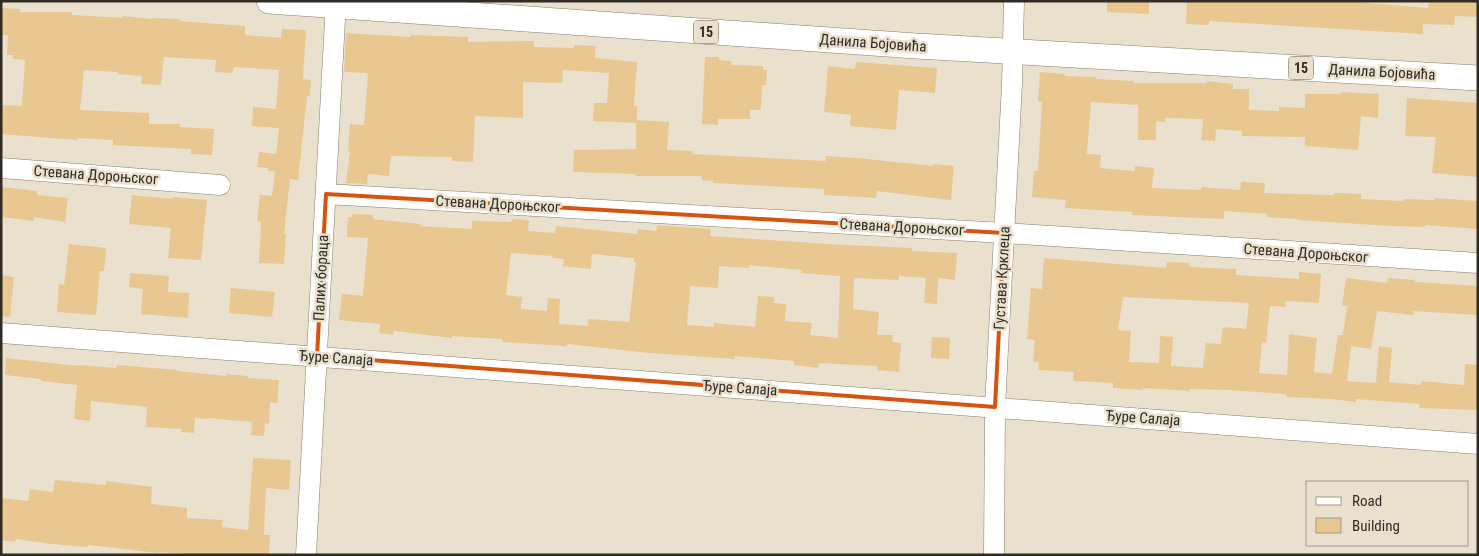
<svg xmlns="http://www.w3.org/2000/svg" width="1479" height="556" font-family="'Roboto Condensed',sans-serif">
	<style>
		.building { fill: #e8c890; fill-rule: evenodd }
		.lines { fill: none; stroke-linecap: round; stroke-linejoin: round }
		.minor-casing { stroke: #877e6e; stroke-width: 21 }
		.major-casing { stroke: #877e6e; stroke-width: 26 }
		.minor { stroke: #fff; stroke-width: 20 }
		.major { stroke: #fff; stroke-width: 25 }
		.marked { fill: none; stroke: #d6540e; stroke-width: 4; stroke-linejoin: round }
		.labels { text-anchor: middle; dominant-baseline: central; stroke-width: 5; stroke-linejoin: round; paint-order: stroke }
		.shield { fill: #eae0ce; stroke: #686258; stroke-width: 1 }
		.shield-label { font-size: 14px; font-weight: bold; fill: #302c25 }
		.street-label { font-size: 15px; fill: #302c25; stroke: #eae0ce }
	</style>
	<rect width="100%" height="100%" fill="#eae0ce"/>
	<!-- building -->
	<path class="building" d="M 1107,1 L 1149,1 L 1149,14 L 1107,12 Z
		M 1187,1 L 1343,1 L 1428,8 L 1429,1 L 1478,1 L 1478,17 L 1455,16 L 1454,25 L 1423,24 L 1423,34 L 1209,21 L 1209,25 L 1186,24 Z
		M 1,8 L 20,9 L 20,12 L 72,12 L 72,15 L 123,18 L 123,16 L 152,19 L 152,18 L 180,19 L 180,21 L 245,26 L 245,35 L 281,38 L 282,29 L 306,30 L 303,79 L 311,80 L 310,96 L 307,96 L 298,180 L 290,179 L 284,233 L 286,234 L 284,264 L 259,263 L 261,222 L 257,221 L 260,195 L 272,196 L 275,171 L 268,171 L 269,168 L 257,167 L 259,152 L 276,154 L 279,128 L 252,126 L 253,107 L 276,109 L 279,70 L 234,67 L 233,73 L 215,72 L 216,60 L 164,57 L 161,85 L 141,84 L 142,76 L 118,74 L 118,72 L 84,70 L 80,110 L 149,113 L 149,124 L 180,124 L 180,127 L 214,129 L 212,155 L 191,154 L 191,149 L 113,145 L 113,140 L 77,138 L 77,140 L 1,134 L 1,105 L 22,106 L 25,60 L 13,59 L 13,55 L 7,55 L 8,35 L 1,35 Z
		M 346,33 L 411,37 L 411,35 L 468,37 L 468,42 L 534,41 L 534,47 L 574,48 L 574,45 L 596,46 L 595,58 L 637,62 L 634,106 L 637,106 L 637,120 L 669,122 L 667,150 L 693,151 L 692,154 L 826,161 L 826,156 L 858,158 L 933,166 L 933,164 L 954,166 L 951,200 L 877,191 L 876,198 L 824,195 L 824,189 L 713,183 L 713,181 L 702,180 L 702,176 L 635,176 L 636,174 L 573,172 L 574,150 L 636,149 L 636,123 L 593,121 L 594,103 L 607,103 L 609,73 L 563,70 L 562,83 L 523,82 L 523,118 L 475,116 L 473,162 L 452,161 L 452,157 L 391,156 L 389,176 L 368,174 L 367,184 L 346,183 L 350,152 L 348,151 L 350,124 L 364,125 L 368,73 L 344,72 Z
		M 705,57 L 719,57 L 719,60 L 731,61 L 731,65 L 763,66 L 763,70 L 767,70 L 766,85 L 762,85 L 761,110 L 750,110 L 750,119 L 718,119 L 718,125 L 702,124 Z
		M 856,62 L 937,68 L 935,93 L 899,90 L 896,130 L 850,126 L 851,115 L 824,112 L 828,66 L 855,69 Z
		M 1040,72 L 1065,74 L 1065,76 L 1096,77 L 1096,79 L 1134,81 L 1134,83 L 1207,83 L 1207,81 L 1233,84 L 1233,89 L 1249,89 L 1249,110 L 1279,111 L 1279,107 L 1305,108 L 1305,94 L 1341,94 L 1341,92 L 1379,94 L 1378,118 L 1361,116 L 1358,150 L 1305,146 L 1305,137 L 1242,136 L 1242,131 L 1216,129 L 1215,141 L 1201,140 L 1203,119 L 1165,118 L 1165,122 L 1156,121 L 1156,140 L 1138,140 L 1138,105 L 1091,102 L 1087,154 L 1101,155 L 1100,168 L 1135,171 L 1135,166 L 1154,168 L 1152,188 L 1201,190 L 1201,187 L 1240,190 L 1241,182 L 1265,183 L 1264,193 L 1334,195 L 1334,193 L 1361,194 L 1361,199 L 1403,201 L 1403,199 L 1434,200 L 1434,198 L 1478,201 L 1478,229 L 1425,225 L 1425,227 L 1391,226 L 1298,220 L 1298,219 L 1267,217 L 1267,214 L 1224,211 L 1224,219 L 1132,215 L 1132,212 L 1065,208 L 1066,200 L 1032,197 L 1034,171 L 1038,171 L 1042,102 L 1038,101 Z
		M 1407,98 L 1478,103 L 1478,177 L 1432,173 L 1436,137 L 1405,136 Z
		M 1,187 L 37,191 L 37,195 L 68,198 L 65,222 L 34,217 L 34,221 L 1,217 Z
		M 132,195 L 173,199 L 173,197 L 207,200 L 201,260 L 168,258 L 171,228 L 129,224 Z
		M 352,214 L 373,215 L 373,219 L 421,224 L 420,226 L 472,229 L 472,221 L 511,222 L 512,219 L 529,220 L 528,231 L 555,233 L 556,226 L 637,234 L 638,229 L 656,231 L 657,225 L 667,226 L 711,229 L 710,236 L 827,244 L 912,248 L 912,251 L 957,253 L 955,280 L 938,278 L 937,304 L 924,303 L 926,278 L 899,276 L 899,280 L 854,278 L 853,309 L 879,312 L 877,335 L 893,335 L 892,342 L 901,343 L 899,372 L 877,370 L 877,366 L 819,363 L 818,368 L 794,365 L 794,361 L 735,356 L 735,359 L 649,353 L 567,344 L 567,346 L 502,342 L 502,339 L 452,336 L 452,338 L 394,331 L 393,335 L 379,333 L 380,324 L 339,320 L 342,294 L 363,296 L 368,238 L 347,237 L 348,217 L 352,217 ZM 511,253 L 553,256 L 552,258 L 564,259 L 563,266 L 591,269 L 592,254 L 634,258 L 634,262 L 636,262 L 629,322 L 588,319 L 588,326 L 559,324 L 560,299 L 548,298 L 547,311 L 521,309 L 522,297 L 506,295 ZM 749,265 L 802,270 L 801,273 L 840,276 L 838,338 L 810,335 L 812,323 L 785,321 L 786,304 L 774,303 L 774,297 L 758,296 L 755,327 L 714,323 L 714,327 L 687,325 L 690,286 L 718,288 L 719,266 L 749,268 Z
		M 69,244 L 106,248 L 104,271 L 100,271 L 96,315 L 57,312 L 59,284 L 64,285 Z
		M 1044,258 L 1166,268 L 1167,262 L 1190,263 L 1189,267 L 1236,269 L 1236,275 L 1299,279 L 1299,272 L 1321,274 L 1319,303 L 1285,301 L 1285,307 L 1270,306 L 1266,343 L 1262,342 L 1259,373 L 1287,375 L 1289,334 L 1317,338 L 1314,372 L 1332,374 L 1338,335 L 1343,335 L 1347,306 L 1342,306 L 1346,278 L 1387,283 L 1388,278 L 1415,280 L 1415,282 L 1478,286 L 1478,315 L 1413,311 L 1413,315 L 1377,311 L 1371,349 L 1351,346 L 1347,381 L 1376,383 L 1379,346 L 1392,348 L 1389,382 L 1421,385 L 1421,381 L 1464,385 L 1465,364 L 1478,365 L 1478,410 L 1419,408 L 1420,404 L 1356,399 L 1356,402 L 1331,399 L 1286,397 L 1286,394 L 1228,390 L 1190,389 L 1190,391 L 1143,388 L 1143,390 L 1113,388 L 1113,383 L 1073,381 L 1074,372 L 1038,370 L 1039,362 L 1033,362 L 1035,340 L 1027,339 L 1031,288 L 1042,289 ZM 1123,297 L 1249,303 L 1246,329 L 1223,327 L 1221,344 L 1206,343 L 1203,368 L 1171,366 L 1173,337 L 1160,336 L 1159,363 L 1129,362 L 1131,331 L 1118,330 Z
		M 130,273 L 169,276 L 168,292 L 189,293 L 188,318 L 141,314 L 143,289 L 129,287 Z
		M 1,275 L 14,277 L 10,317 L 1,316 Z
		M 231,288 L 275,292 L 272,317 L 229,313 Z
		M 932,337 L 950,338 L 949,359 L 931,358 Z
		M 6,358 L 79,366 L 79,365 L 116,368 L 117,365 L 177,370 L 177,371 L 227,376 L 227,374 L 248,376 L 247,378 L 279,380 L 277,403 L 270,402 L 269,424 L 265,423 L 264,436 L 251,435 L 252,422 L 208,418 L 208,419 L 195,418 L 194,433 L 181,432 L 181,429 L 146,427 L 147,407 L 91,401 L 90,421 L 74,419 L 77,385 L 41,381 L 41,379 L 5,375 Z
		M 253,458 L 291,460 L 289,490 L 266,488 L 264,535 L 270,535 L 269,555 L 206,555 L 158,552 L 158,553 L 88,545 L 88,547 L 52,544 L 16,539 L 15,542 L 1,540 L 1,498 L 28,501 L 30,489 L 53,492 L 55,480 L 106,485 L 106,481 L 152,487 L 151,504 L 187,508 L 187,518 L 223,520 L 222,527 L 248,530 Z"/>
	<g class="lines">
		<defs>
			<path id="minor" d="M 1,168 L 220,185
				M 326,194 L 1004,233 L 1478,263
				M 1,333 L 1478,444
				M 306,555 L 336,1
				M 994,555 L 995,407 L 1012,84 L 1014,1"/>
			<path id="major" d="M 269,1 L 916,46 L 1478,78"/>
		</defs>
		<!-- minor casing -->
		<use href="#minor" class="minor-casing"/>
		<!-- major casing -->
		<use href="#major" class="major-casing"/>
		<!-- minor -->
		<use href="#minor" class="minor"/>
		<!-- major -->
		<use href="#major" class="major"/>
	</g>
	<!-- marked area -->
	<path class="marked" d="M 326,194 L 1004,233 L 995,407 L 317,356 Z"/>
	<g class="labels">
		<!-- shield labels -->
		<g class="shield">
			<rect x="693.5" y="20.5" width="25" height="23" rx="4"/>
			<rect x="1288.5" y="56.5" width="25" height="23" rx="4"/>
		</g>
		<g class="shield-label">
			<text x="706" y="32">15</text>
			<text x="1301" y="68">15</text>
		</g>
		<!-- street labels -->
		<g class="street-label">
			<text transform="translate(873 43) rotate(4)">Данила Бојовића</text>
			<text transform="translate(1382 72) rotate(3)">Данила Бојовића</text>
			<text transform="translate(96 175) rotate(4)">Стевана Дороњског</text>
			<text transform="translate(498 204) rotate(3)">Стевана Дороњског</text>
			<text transform="translate(902 227) rotate(3)">Стевана Дороњског</text>
			<text transform="translate(1306 253) rotate(4)">Стевана Дороњског</text>
			<text transform="translate(321 278) rotate(-87)">Палих бораца</text>
			<text transform="translate(1002 278) rotate(-87)">Густава Крклеца</text>
			<text transform="translate(336 358) rotate(4)">Ђуре Салаја</text>
			<text transform="translate(740 388) rotate(4)">Ђуре Салаја</text>
			<text transform="translate(1143 418) rotate(4)">Ђуре Салаја</text>
		</g>
	</g>
	<!-- border -->
	<rect width="1479" height="556" fill="none" stroke="#302c25" stroke-width="5"/>
	<!-- legend -->
	<rect x="1306" y="481" width="162" height="65" fill="#eae0ce" stroke="#a0988a"/>
	<rect x="1316" y="497" width="25" height="8" fill="#ffffff" stroke="#a0988a"/>
	<text x="1352" y="506" font-size="15" fill="#302c25">Road</text>
	<rect x="1316" y="518" width="25" height="15" fill="#e8c890" stroke="#a0988a"/>
	<text x="1352" y="531" font-size="15" fill="#302c25">Building</text>
</svg>
